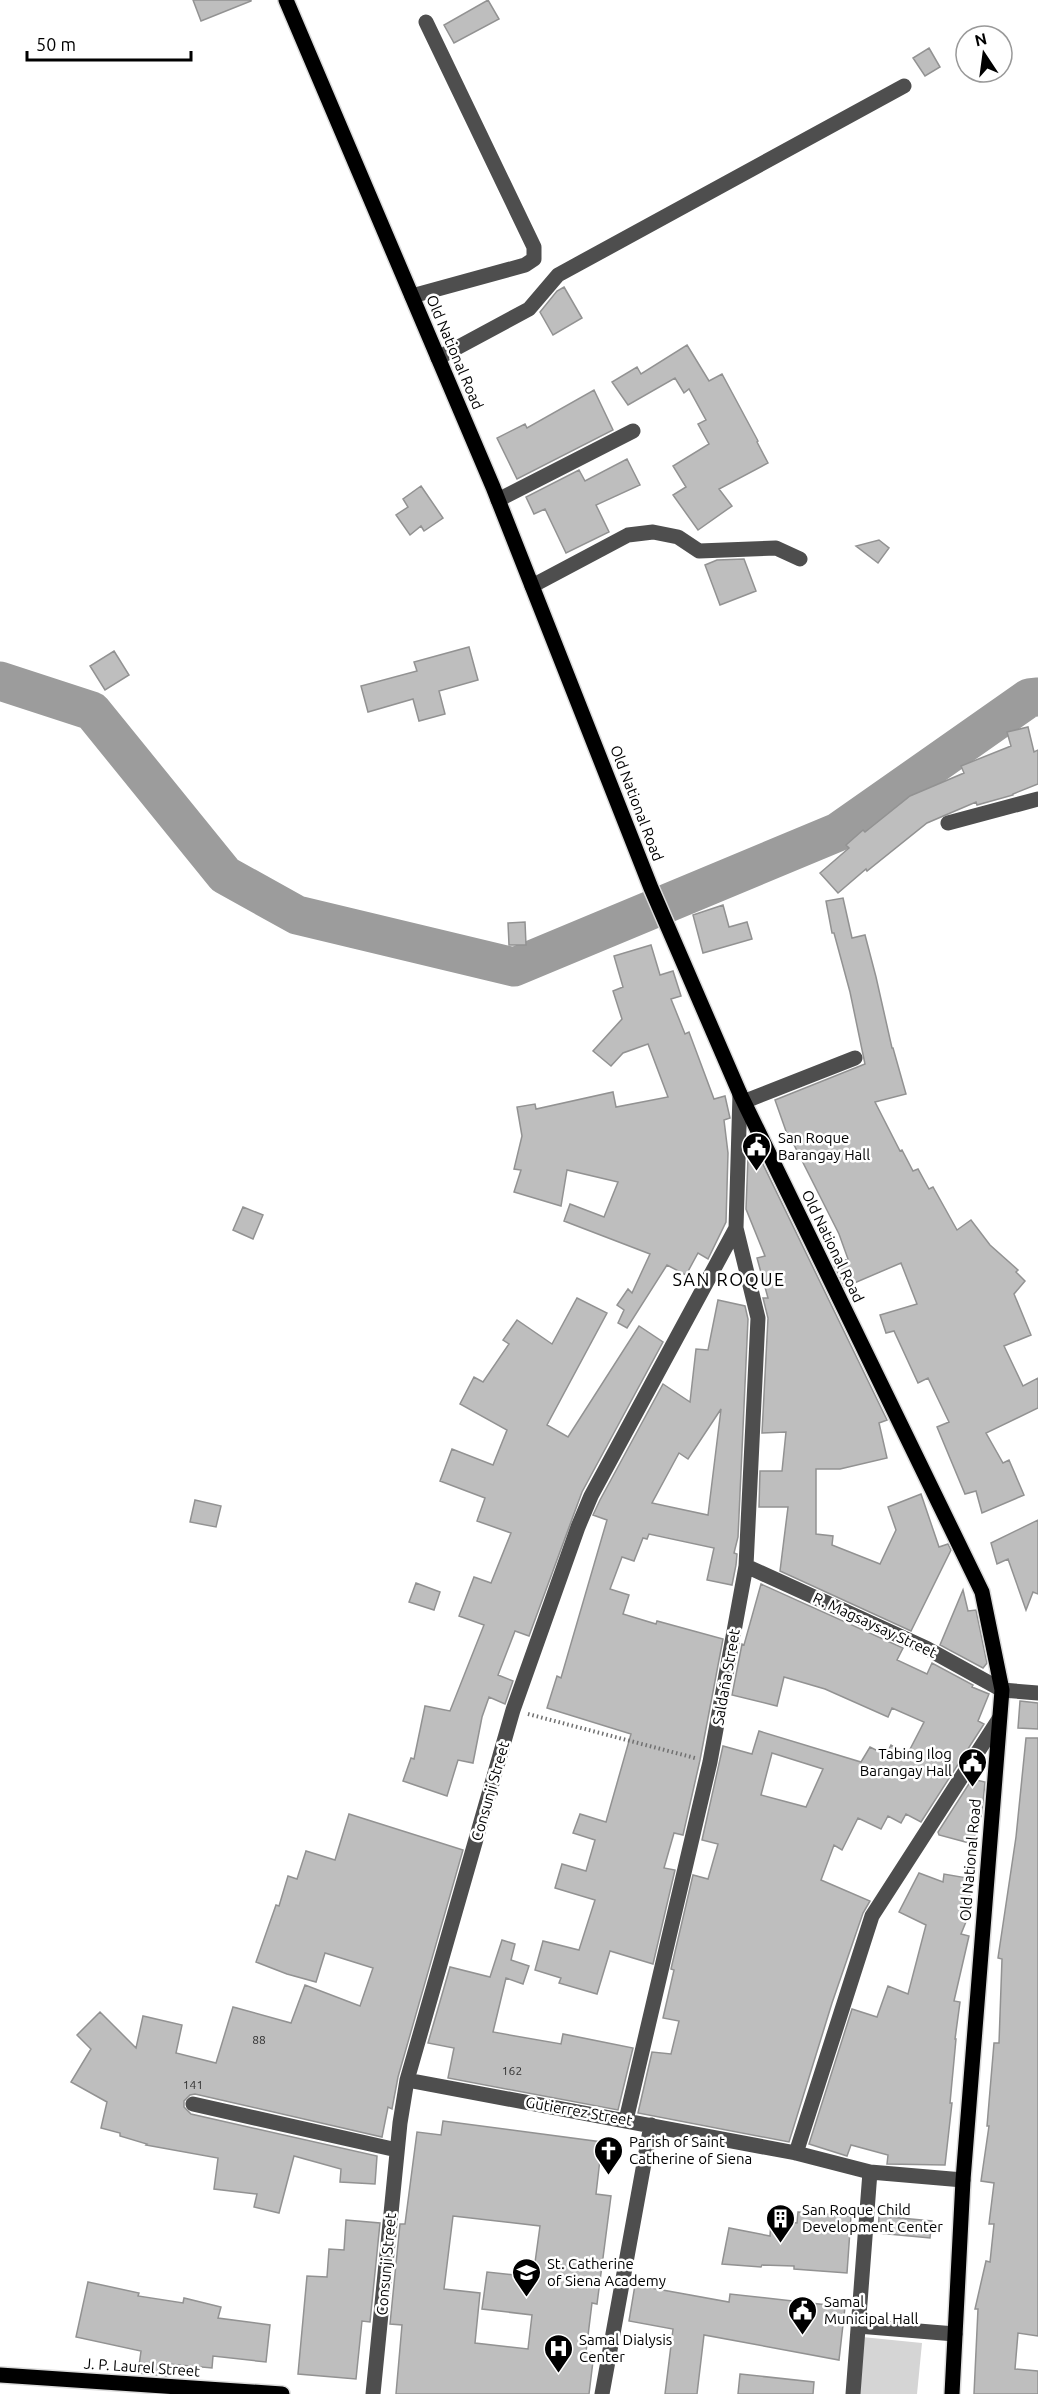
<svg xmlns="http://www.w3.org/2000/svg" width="1038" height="2394" font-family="Ubuntu,sans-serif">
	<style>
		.green { fill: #d5d5d5 }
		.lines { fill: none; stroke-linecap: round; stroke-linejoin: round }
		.river { stroke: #9c9c9c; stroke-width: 39 }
		.building { fill: #bebebe; stroke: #929292; stroke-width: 1.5; fill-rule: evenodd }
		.major-casing { stroke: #dbdbdb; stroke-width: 18 }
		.path { stroke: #707070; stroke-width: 4; stroke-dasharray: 1.5 3; stroke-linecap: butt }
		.minor { stroke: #4e4e4e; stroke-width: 15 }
		.major { stroke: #000; stroke-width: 15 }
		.labels { text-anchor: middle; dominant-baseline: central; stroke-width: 5; stroke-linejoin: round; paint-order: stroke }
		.number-label { font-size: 12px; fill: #303030 }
		.street-label { font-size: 15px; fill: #000; stroke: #fff }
		.poi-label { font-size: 15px; fill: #000; stroke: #fff; text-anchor: start }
		.quarter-label { font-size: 18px; letter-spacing: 1.5px; fill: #000; stroke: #fff }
	</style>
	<rect width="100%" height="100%" fill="#fff"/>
	<!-- green -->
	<path class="green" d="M 862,2337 L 922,2343 L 917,2394 L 856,2394 Z"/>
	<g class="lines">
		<!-- river -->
		<path class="river" d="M 0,681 L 92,711 L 225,875 L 297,915 L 514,967 L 838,832 L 1029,698 L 1038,697"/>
	</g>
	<!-- building -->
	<path class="building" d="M 193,0 L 251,0 L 251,1 L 201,21 Z
		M 488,0 L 499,19 L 454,43 L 444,25 Z
		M 929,48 L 940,67 L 925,76 L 913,58 Z
		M 564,287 L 582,318 L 553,335 L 540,312 L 557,291 Z
		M 687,345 L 709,381 L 722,374 L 758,441 L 757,442 L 768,463 L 719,489 L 732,506 L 698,530 L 673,495 L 686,487 L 673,466 L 709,444 L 698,424 L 706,420 L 689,389 L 684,393 L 675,378 L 628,405 L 612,382 L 637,367 L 641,374 Z
		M 594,390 L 613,430 L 517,479 L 497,438 L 525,424 L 527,428 Z
		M 627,459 L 640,485 L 596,505 L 609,532 L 566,553 L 545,509 L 534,514 L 526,497 L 579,470 L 585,481 Z
		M 421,486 L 443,518 L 424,531 L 421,526 L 410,535 L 396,515 L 408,507 L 403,499 Z
		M 879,540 L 889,548 L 878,563 L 856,546 Z
		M 744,559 L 756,591 L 720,605 L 705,565 L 717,560 Z
		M 469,647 L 478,680 L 439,691 L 445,714 L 419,721 L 413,699 L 368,712 L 361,686 L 417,671 L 414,662 Z
		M 114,651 L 129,675 L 105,690 L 90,666 Z
		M 1028,727 L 1034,752 L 1038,750 L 1038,784 L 1013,794 L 1013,795 L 977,805 L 976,802 L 927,823 L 867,871 L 866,869 L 838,893 L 820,873 L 849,848 L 846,845 L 863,830 L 865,832 L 910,796 L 964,773 L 961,766 L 1011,746 L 1007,732 Z
		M 843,898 L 852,938 L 865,935 L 876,977 L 892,1048 L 893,1048 L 906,1094 L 875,1102 L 900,1151 L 902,1150 L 913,1171 L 918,1169 L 929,1189 L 933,1187 L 957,1230 L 971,1220 L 990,1245 L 1018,1270 L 1016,1272 L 1025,1281 L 1014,1294 L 1031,1335 L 1004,1346 L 1023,1386 L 1038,1378 L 1038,1408 L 986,1433 L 1003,1463 L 1009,1460 L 1024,1495 L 982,1513 L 976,1491 L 965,1494 L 937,1427 L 949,1422 L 928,1378 L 918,1383 L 894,1331 L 886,1333 L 880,1315 L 917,1304 L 901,1263 L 845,1287 L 834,1265 L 848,1259 L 839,1234 L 788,1133 L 787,1134 L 775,1100 L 865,1064 L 850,992 L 834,933 L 832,933 L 826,901 Z
		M 723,905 L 729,927 L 747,922 L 752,939 L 703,953 L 693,915 Z
		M 525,922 L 526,945 L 509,945 L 508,923 Z
		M 651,945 L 660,975 L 673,971 L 681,996 L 671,999 L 685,1034 L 689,1032 L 714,1099 L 725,1096 L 730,1118 L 724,1120 L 728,1153 L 726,1222 L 708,1259 L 698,1253 L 686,1275 L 667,1265 L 627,1328 L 618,1323 L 624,1310 L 617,1305 L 628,1289 L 632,1293 L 650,1254 L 564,1221 L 570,1204 L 604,1217 L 618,1182 L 567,1170 L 561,1206 L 514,1192 L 521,1170 L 514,1169 L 522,1136 L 517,1107 L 535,1104 L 536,1109 L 613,1092 L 616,1107 L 668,1097 L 648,1044 L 623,1053 L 611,1066 L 593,1051 L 622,1019 L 613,991 L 623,987 L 614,956 Z
		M 758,1154 L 887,1420 L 879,1423 L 887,1458 L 840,1469 L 816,1469 L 816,1534 L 833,1536 L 832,1545 L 880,1564 L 896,1530 L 888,1507 L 921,1494 L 939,1547 L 948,1544 L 951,1550 L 911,1631 L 780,1571 L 788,1507 L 759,1507 L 760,1471 L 782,1471 L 786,1432 L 762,1433 L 768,1318 L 763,1298 L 768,1298 L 757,1258 L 765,1256 L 746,1209 L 748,1158 Z
		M 243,1207 L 263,1215 L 253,1239 L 233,1230 Z
		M 577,1298 L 607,1313 L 547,1425 L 568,1437 L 639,1326 L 663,1342 L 582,1492 L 529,1636 L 515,1631 L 498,1675 L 513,1681 L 505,1704 L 489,1697 L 482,1717 L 473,1763 L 458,1760 L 447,1796 L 403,1781 L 411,1758 L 414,1759 L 425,1706 L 450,1711 L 484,1625 L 459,1616 L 474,1577 L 491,1583 L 511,1533 L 477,1521 L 485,1498 L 440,1481 L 452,1449 L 493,1465 L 507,1430 L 460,1404 L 474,1377 L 483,1382 L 509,1344 L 503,1340 L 517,1320 L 552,1344 Z
		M 718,1300 L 745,1306 L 748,1319 L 738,1537 L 734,1553 L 737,1554 L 736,1565 L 732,1585 L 707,1580 L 714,1548 L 649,1534 L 647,1539 L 643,1538 L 634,1561 L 622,1557 L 610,1589 L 629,1595 L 623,1614 L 656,1624 L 657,1621 L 723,1639 L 700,1760 L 683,1835 L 674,1833 L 664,1868 L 675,1870 L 653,1964 L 610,1951 L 597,1994 L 559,1983 L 561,1978 L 535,1970 L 543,1941 L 579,1950 L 595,1900 L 555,1888 L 562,1864 L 586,1871 L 595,1840 L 573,1833 L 580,1814 L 606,1822 L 631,1734 L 547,1708 L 557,1676 L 561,1678 L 607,1520 L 593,1515 L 600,1500 L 663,1384 L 690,1402 L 696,1349 L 708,1350 ZM 721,1409 L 708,1515 L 652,1503 L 679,1453 L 688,1459 Z
		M 195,1500 L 221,1506 L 216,1527 L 190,1522 Z
		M 1038,1520 L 1038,1594 L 1033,1592 L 1026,1610 L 1008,1559 L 997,1564 L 991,1543 Z
		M 416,1583 L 440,1592 L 434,1610 L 409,1602 Z
		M 761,1584 L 903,1648 L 897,1660 L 927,1674 L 932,1663 L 973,1685 L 972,1687 L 989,1694 L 978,1721 L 984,1724 L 921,1822 L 906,1814 L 901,1823 L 888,1816 L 881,1829 L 858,1818 L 842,1850 L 834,1845 L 821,1880 L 870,1901 L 863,1913 L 832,2003 L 789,2142 L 638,2113 L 652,2052 L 671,2054 L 679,2021 L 663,2018 L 674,1970 L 671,1969 L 693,1875 L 708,1879 L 718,1844 L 702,1840 L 723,1746 L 752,1754 L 759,1731 L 861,1762 L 870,1747 L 886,1755 L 891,1745 L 907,1755 L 924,1722 L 892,1708 L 888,1717 L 825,1689 L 784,1677 L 777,1706 L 732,1695 L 742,1644 L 744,1645 ZM 772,1753 L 823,1769 L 806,1807 L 761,1795 Z
		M 963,1590 L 968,1611 L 976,1610 L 987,1663 L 983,1668 L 940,1645 Z
		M 1020,1701 L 1038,1703 L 1038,1729 L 1018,1728 Z
		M 1026,1738 L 1038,1738 L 1038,2336 L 1018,2333 L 1015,2369 L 1038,2371 L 1038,2394 L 974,2394 L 978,2309 L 975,2309 L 986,2261 L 990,2262 L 994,2224 L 989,2224 L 994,2183 L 981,2181 L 989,2126 L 987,2126 L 994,2043 L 999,2043 L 1002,1959 L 998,1958 L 1016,1837 Z
		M 972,1779 L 985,1782 L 982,1812 L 973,1844 L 939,1835 L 938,1832 Z
		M 349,1814 L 463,1850 L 398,2077 L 392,2109 L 388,2107 L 382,2137 L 195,2094 L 190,2095 L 184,2101 L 184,2107 L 191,2114 L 377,2156 L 375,2184 L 340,2182 L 341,2169 L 294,2156 L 279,2213 L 254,2207 L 257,2194 L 214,2189 L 218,2158 L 146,2145 L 147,2144 L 120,2136 L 120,2133 L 101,2128 L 107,2102 L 71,2082 L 91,2049 L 77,2035 L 100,2012 L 136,2048 L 143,2016 L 182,2025 L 176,2053 L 216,2063 L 233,2007 L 291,2023 L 305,1985 L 360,2006 L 373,1968 L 325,1953 L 316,1982 L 287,1974 L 256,1962 L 276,1905 L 279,1906 L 288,1876 L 297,1879 L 306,1851 L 335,1860 Z
		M 919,1873 L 943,1882 L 944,1874 L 973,1879 L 967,1911 L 970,1912 L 961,1934 L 969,1936 L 954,2001 L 960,2002 L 955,2039 L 956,2039 L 950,2103 L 952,2103 L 945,2165 L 887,2164 L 888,2155 L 851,2145 L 847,2156 L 809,2144 L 852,2009 L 877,2017 L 888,1986 L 908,1994 L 926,1925 L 899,1912 Z
		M 502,1940 L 515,1944 L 511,1960 L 529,1966 L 523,1984 L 506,1978 L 493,2032 L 561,2044 L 563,2034 L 633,2048 L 618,2110 L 448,2078 L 454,2048 L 428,2043 L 450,1967 L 490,1977 Z
		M 443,2121 L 602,2142 L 596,2194 L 611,2196 L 597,2304 L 592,2303 L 586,2352 L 594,2353 L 589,2394 L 396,2394 L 402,2325 L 390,2324 L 400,2224 L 405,2224 L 417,2132 L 441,2135 ZM 453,2216 L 540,2226 L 533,2277 L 487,2272 L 482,2309 L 532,2315 L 528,2349 L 475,2343 L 480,2293 L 444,2289 Z
		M 798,2212 L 851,2216 L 847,2273 L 794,2269 L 794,2266 L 762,2265 L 761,2267 L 722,2264 L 729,2228 L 770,2236 L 771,2221 L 797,2223 Z
		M 879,2216 L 932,2221 L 930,2238 L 878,2233 Z
		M 346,2220 L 380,2223 L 370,2322 L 362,2321 L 356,2379 L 298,2374 L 307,2276 L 327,2277 L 329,2249 L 344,2250 Z
		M 88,2282 L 139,2293 L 138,2296 L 183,2303 L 184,2298 L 221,2307 L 218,2318 L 270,2325 L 266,2362 L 213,2356 L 212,2368 L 169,2364 L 167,2376 L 138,2373 L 141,2351 L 76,2337 Z
		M 635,2285 L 729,2302 L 730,2294 L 845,2307 L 839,2360 L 704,2335 L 697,2394 L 665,2394 L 673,2329 L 629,2321 Z
		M 740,2374 L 814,2382 L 813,2394 L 738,2394 Z"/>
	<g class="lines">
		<defs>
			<path id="major" d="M 286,0 L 493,487 L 651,888 L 740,1094 L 982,1592 L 1002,1690 L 963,2180 L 952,2394
				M 0,2375 L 282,2394"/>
		</defs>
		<!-- major casing -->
		<use href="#major" class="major-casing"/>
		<!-- path -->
		<path class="path" d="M 528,1714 L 695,1758"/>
		<!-- minor -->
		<path class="minor" d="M 412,296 L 525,265 L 534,259 L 534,247 L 426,22
			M 438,358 L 529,309 L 558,275 L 904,86
			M 498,500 L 633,431
			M 532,586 L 628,535 L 653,532 L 678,537 L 699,551 L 776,548 L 800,559
			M 948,823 L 1038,799
			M 743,1102 L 855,1058
			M 746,1566 L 926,1648 L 1002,1690 L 1038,1693
			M 407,2080 L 796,2153 L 870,2172 L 963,2180
			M 193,2104 L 397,2150
			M 626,2120 L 710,1762 L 746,1566 L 758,1318 L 736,1228 L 740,1094
			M 796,2153 L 872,1916 L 999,1719
			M 858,2326 L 955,2334
			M 373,2394 L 400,2123 L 407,2080 L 513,1710 L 578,1527 L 591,1496 L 736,1228
			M 602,2394 L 651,2125
			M 853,2394 L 870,2172"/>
		<!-- major -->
		<use href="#major" class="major"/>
	</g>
	<!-- icons -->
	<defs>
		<symbol id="civic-pin" viewBox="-11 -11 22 30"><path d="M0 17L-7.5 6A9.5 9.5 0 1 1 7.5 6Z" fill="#000" stroke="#fff"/><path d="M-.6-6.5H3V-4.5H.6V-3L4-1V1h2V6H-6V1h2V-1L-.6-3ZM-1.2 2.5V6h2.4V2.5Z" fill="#fff"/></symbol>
		<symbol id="church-pin" viewBox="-11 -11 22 30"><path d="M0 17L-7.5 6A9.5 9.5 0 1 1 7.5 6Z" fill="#000" stroke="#fff"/><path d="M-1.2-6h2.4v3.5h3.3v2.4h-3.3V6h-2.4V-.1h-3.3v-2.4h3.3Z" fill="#fff"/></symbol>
		<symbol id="building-pin" viewBox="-11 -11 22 30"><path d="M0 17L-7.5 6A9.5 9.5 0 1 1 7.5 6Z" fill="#000" stroke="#fff"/><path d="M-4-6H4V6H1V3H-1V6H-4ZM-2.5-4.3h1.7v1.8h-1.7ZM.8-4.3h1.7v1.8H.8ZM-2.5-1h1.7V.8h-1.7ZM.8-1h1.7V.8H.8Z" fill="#fff"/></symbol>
		<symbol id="school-pin" viewBox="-11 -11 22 30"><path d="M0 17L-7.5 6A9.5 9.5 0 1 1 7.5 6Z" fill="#000" stroke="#fff"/><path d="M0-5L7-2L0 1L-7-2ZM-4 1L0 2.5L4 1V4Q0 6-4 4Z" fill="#fff"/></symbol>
		<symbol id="hospital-pin" viewBox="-11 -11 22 30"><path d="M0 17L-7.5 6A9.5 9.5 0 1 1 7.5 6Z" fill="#000" stroke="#fff"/><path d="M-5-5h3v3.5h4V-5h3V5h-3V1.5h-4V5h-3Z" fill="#fff"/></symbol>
	</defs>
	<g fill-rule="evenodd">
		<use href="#civic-pin" x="740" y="1130" width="33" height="45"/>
		<use href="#civic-pin" x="956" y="1746" width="33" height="45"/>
		<use href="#church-pin" x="592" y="2134" width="33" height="45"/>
		<use href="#building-pin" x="764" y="2202" width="33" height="45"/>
		<use href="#school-pin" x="510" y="2256" width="33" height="45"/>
		<use href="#civic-pin" x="786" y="2294" width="33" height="45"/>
		<use href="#hospital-pin" x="542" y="2332" width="33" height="45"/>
	</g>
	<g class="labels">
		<!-- number labels -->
		<g class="number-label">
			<text x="259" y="2039">88</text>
			<text x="512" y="2070">162</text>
			<text x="193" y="2084">141</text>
		</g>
		<!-- street labels -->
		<g class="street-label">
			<text transform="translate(455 352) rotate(67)">Old National Road</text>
			<text transform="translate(637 803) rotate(69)">Old National Road</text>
			<text transform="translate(833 1246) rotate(64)">Old National Road</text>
			<text transform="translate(875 1625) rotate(25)">R. Magsaysay Street</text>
			<text transform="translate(726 1677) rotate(-80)">Saldaña Street</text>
			<text transform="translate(490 1791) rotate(-74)">Consunji Street</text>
			<text transform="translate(970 1860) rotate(-85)">Old National Road</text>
			<text transform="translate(579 2111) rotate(10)">Gutierrez Street</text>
			<text transform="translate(386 2264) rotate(-85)">Consunji Street</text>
			<text transform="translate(142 2367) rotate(4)">J. P. Laurel Street</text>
		</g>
		<!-- poi labels -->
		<g class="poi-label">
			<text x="778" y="1137">San Roque<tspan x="778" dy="17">Barangay Hall</tspan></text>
			<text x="952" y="1753" text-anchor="end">Tabing Ilog<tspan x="952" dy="17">Barangay Hall</tspan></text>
			<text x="629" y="2141">Parish of Saint<tspan x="629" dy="17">Catherine of Siena</tspan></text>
			<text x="802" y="2209">San Roque Child<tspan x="802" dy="17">Development Center</tspan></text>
			<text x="547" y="2263">St. Catherine<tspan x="547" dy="17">of Siena Academy</tspan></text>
			<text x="824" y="2301">Samal<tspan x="824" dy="17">Municipal Hall</tspan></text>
			<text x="579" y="2339">Samal Dialysis<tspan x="579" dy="17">Center</tspan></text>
		</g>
		<!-- quarter labels -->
		<g class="quarter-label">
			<text x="729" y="1279">SAN ROQUE</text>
		</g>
	</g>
	<!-- north arrow -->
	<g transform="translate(984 54) rotate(347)"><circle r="28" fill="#ffffff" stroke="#999999" stroke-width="1.5"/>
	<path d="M0-4.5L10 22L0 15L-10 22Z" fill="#000000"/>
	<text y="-9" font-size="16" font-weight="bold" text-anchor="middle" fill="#000000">N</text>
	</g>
	<!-- scale -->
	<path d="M27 51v9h164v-9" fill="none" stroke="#000000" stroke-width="3"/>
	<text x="36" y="51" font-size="18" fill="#000000" stroke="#ffffff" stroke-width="4.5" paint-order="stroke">50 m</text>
</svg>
